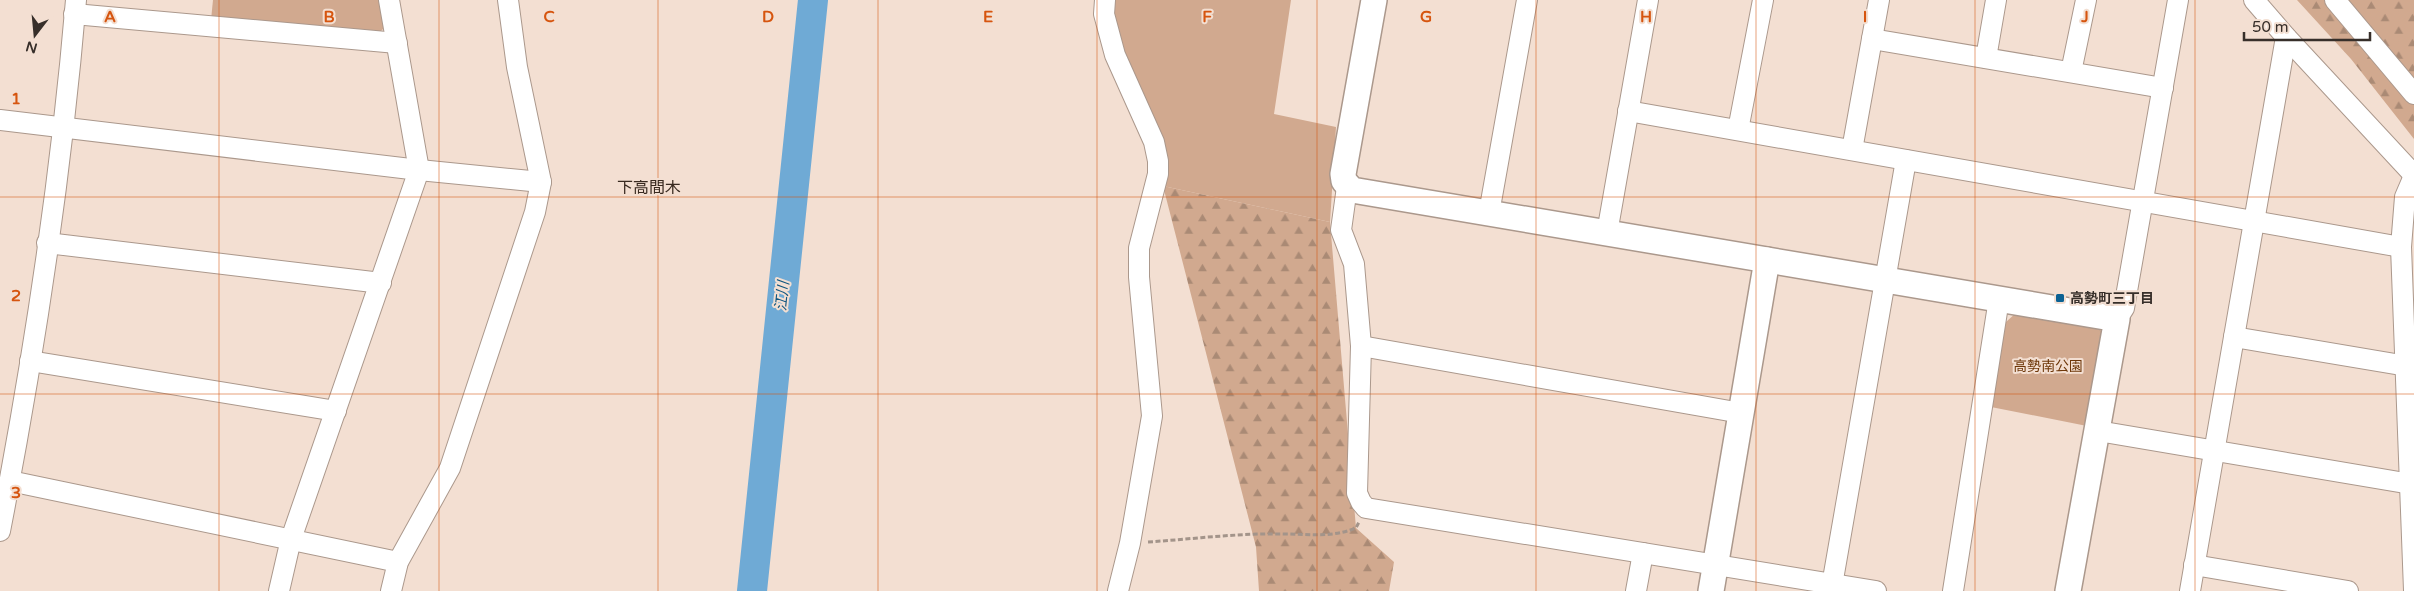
<svg xmlns="http://www.w3.org/2000/svg" width="2414" height="591" viewBox="0 0 2414 591" font-family="'Varela Round','Noto Sans JP',sans-serif">
  <style>
    .green { fill: #d1a98f }
    .forest { fill: url(#forest-firs) }
    .lines { fill: none; stroke-linecap: round; stroke-linejoin: round }
    .river { stroke: #6faad5; stroke-width: 30 }
    .minor-casing { stroke: #ab988c; stroke-width: 22 }
    .tertiary-casing { stroke: #ab988c; stroke-width: 28 }
    .path { stroke: #a3948a; stroke-width: 3; stroke-dasharray: 5 2.5; stroke-linecap: butt }
    .minor { stroke: #fff; stroke-width: 20 }
    .tertiary { stroke: #fff; stroke-width: 25 }
    .grid { fill: none; stroke: #d6550f; stroke-width: 1; stroke-opacity: 0.55 }
    .poi-dot { fill: #0b6193; stroke: #f3dfd2; stroke-width: 2 }
    .labels { text-anchor: middle; dominant-baseline: central; stroke-width: 4; stroke-linejoin: round; paint-order: stroke }
    .poi-label { font-size: 14px; font-weight: bold; fill: #372f2a; stroke: #f3dfd2; text-anchor: start }
    .park-label { font-size: 14px; fill: #6e3709; stroke: #f3dfd2 }
    .water-label { font-size: 15px; font-style: italic; fill: #0f557f; stroke: #f3dfd2 }
    .quarter-label { font-size: 16px; fill: #392a20; stroke: #f3dfd2 }
    .grid-label { font-size: 16px; text-anchor: middle; font-weight: bold; fill: #d6550f; stroke: #f3dfd2; stroke-width: 4; stroke-linejoin: round; paint-order: stroke }
  </style>
  <defs>
    <pattern id="forest-firs" width="22" height="20" patternUnits="userSpaceOnUse" patternTransform="scale(1.25)"><rect width="22" height="20" fill="#d1a98f"/><path d="M5 1l3.5 6h-7zM16 11l3.5 6h-7z" fill="#aa8a75"/></pattern>
  </defs>
  <rect width="100%" height="100%" fill="#f3dfd2"/>
  <g class="green">
    <polygon points="213,0 383,0 388,24 378,34 211,20"/>
    <polygon points="1109,0 1291,0 1274,114 1336,127 1330,222 1163,186"/>
    <polygon points="2017,312 2097,324 2104,336 2087,426 1991,407 2006,322"/>
  </g>
  <g class="forest">
    <polygon points="2297,0 2414,0 2414,139 2351,59"/>
    <polygon points="1163,186 1330,222 1356,528 1394,562 1389,591 1259,591 1256,547"/>
  </g>
  <g class="lines">
    <polyline class="river" points="752,591 813,0"/>
    <defs>
      <g id="minor">
        <polyline points="1105,0 1104,14 1115,55 1154,142 1158,161 1158,174 1139,248 1139,277 1152,416 1130,543 1118,591"/>
        <polyline points="2254,0 2286,37 2414,175"/>
        <polyline points="2335,0 2414,94"/>
        <polyline points="74,14 397,43"/>
        <polyline points="1872,39 2163,88"/>
        <polyline points="1986,58 1996,0"/>
        <polyline points="2071,72 2086,0"/>
        <polyline points="1628,111 2401,247"/>
        <polyline points="0,120 419,170 541,182"/>
        <polyline points="1738,130 1763,0"/>
        <polyline points="1852,150 1879,0"/>
        <polyline points="2414,176 2405,197 2401,247 2414,590"/>
        <polyline points="1347,187 1341,230 1354,264 1361,346 1357,493 1361,502 1366,508 1876,591"/>
        <polyline points="1489,213 1527,0"/>
        <polyline points="1607,233 1648,0"/>
        <polyline points="47,243 381,283"/>
        <polyline points="2117,319 2124,308 2178,0"/>
        <polyline points="2234,337 2407,366"/>
        <polyline points="1361,346 1741,413"/>
        <polyline points="30,361 336,411"/>
        <polyline points="2098,431 2411,484"/>
        <polyline points="10,481 398,562"/>
        <path d="M0,531c34,-175 61,-353 76,-531"/>
        <polyline points="2194,565 2348,591"/>
        <polyline points="279,591 291,539 419,170 389,0"/>
        <polyline points="391,591 398,562 450,468 535,212 541,182 517,67 508,0"/>
        <polyline points="1636,591 1643,553"/>
        <polyline points="1831,591 1906,160"/>
        <polyline points="1953,591 1999,299"/>
        <polyline points="2190,591 2286,37"/>
      </g>
      <g id="tertiary">
        <polyline points="1374,0 1343,174 1344,181 1352,190 2117,319 2068,591"/>
        <polyline points="1711,591 1767,260"/>
      </g>
    </defs>
    <use href="#minor" class="minor-casing"/>
    <use href="#tertiary" class="tertiary-casing"/>
    <path class="path" d="M1148,542c45,-3 90,-9 135,-8 26,0 48,4 73,-6l3,-6"/>
    <use href="#minor" class="minor"/>
    <use href="#tertiary" class="tertiary"/>
  </g>
  <path class="grid" d="M219,0v591M439,0v591M658,0v591M878,0v591M1097,0v591M1317,0v591M1536,0v591M1756,0v591M1975,0v591M2195,0v591M0,197h2414M0,394h2414"/>
  <rect class="poi-dot" x="2055" y="293" width="10" height="10" rx="2.5"/>
  <g class="labels">
    <g class="poi-label">
      <text x="2070" y="298">高勢町三丁目</text>
    </g>
    <g class="park-label">
      <text x="2048" y="366">高勢南公園</text>
    </g>
    <g class="water-label">
      <text transform="translate(782 296) rotate(-84)">江川</text>
    </g>
    <g class="quarter-label">
      <text x="649" y="188">下高間木</text>
    </g>
  </g>
  <g class="grid-label">
    <text x="110" y="22">A</text>
    <text x="329" y="22">B</text>
    <text x="549" y="22">C</text>
    <text x="768" y="22">D</text>
    <text x="988" y="22">E</text>
    <text x="1207" y="22">F</text>
    <text x="1426" y="22">G</text>
    <text x="1646" y="22">H</text>
    <text x="1865" y="22">I</text>
    <text x="2085" y="22">J</text>
    <text x="16" y="104">1</text>
    <text x="16" y="301">2</text>
    <text x="16" y="498">3</text>
  </g>
  <g transform="translate(35 35) rotate(196)" stroke="#f3dfd2" stroke-width="4" paint-order="stroke">
  <path d="M0-4L9 19L0 12L-9 19Z" fill="#372f2a"/>
  <text y="-8" font-size="14" font-weight="bold" text-anchor="middle" fill="#372f2a">N</text>
  </g>
  <path d="M2244 32v8h126v-8" fill="none" stroke="#372f2a" stroke-width="2.5"/>
  <text x="2252" y="32" font-size="15" fill="#372f2a" stroke="#f3dfd2" stroke-width="4" paint-order="stroke">50 m</text>
</svg>
